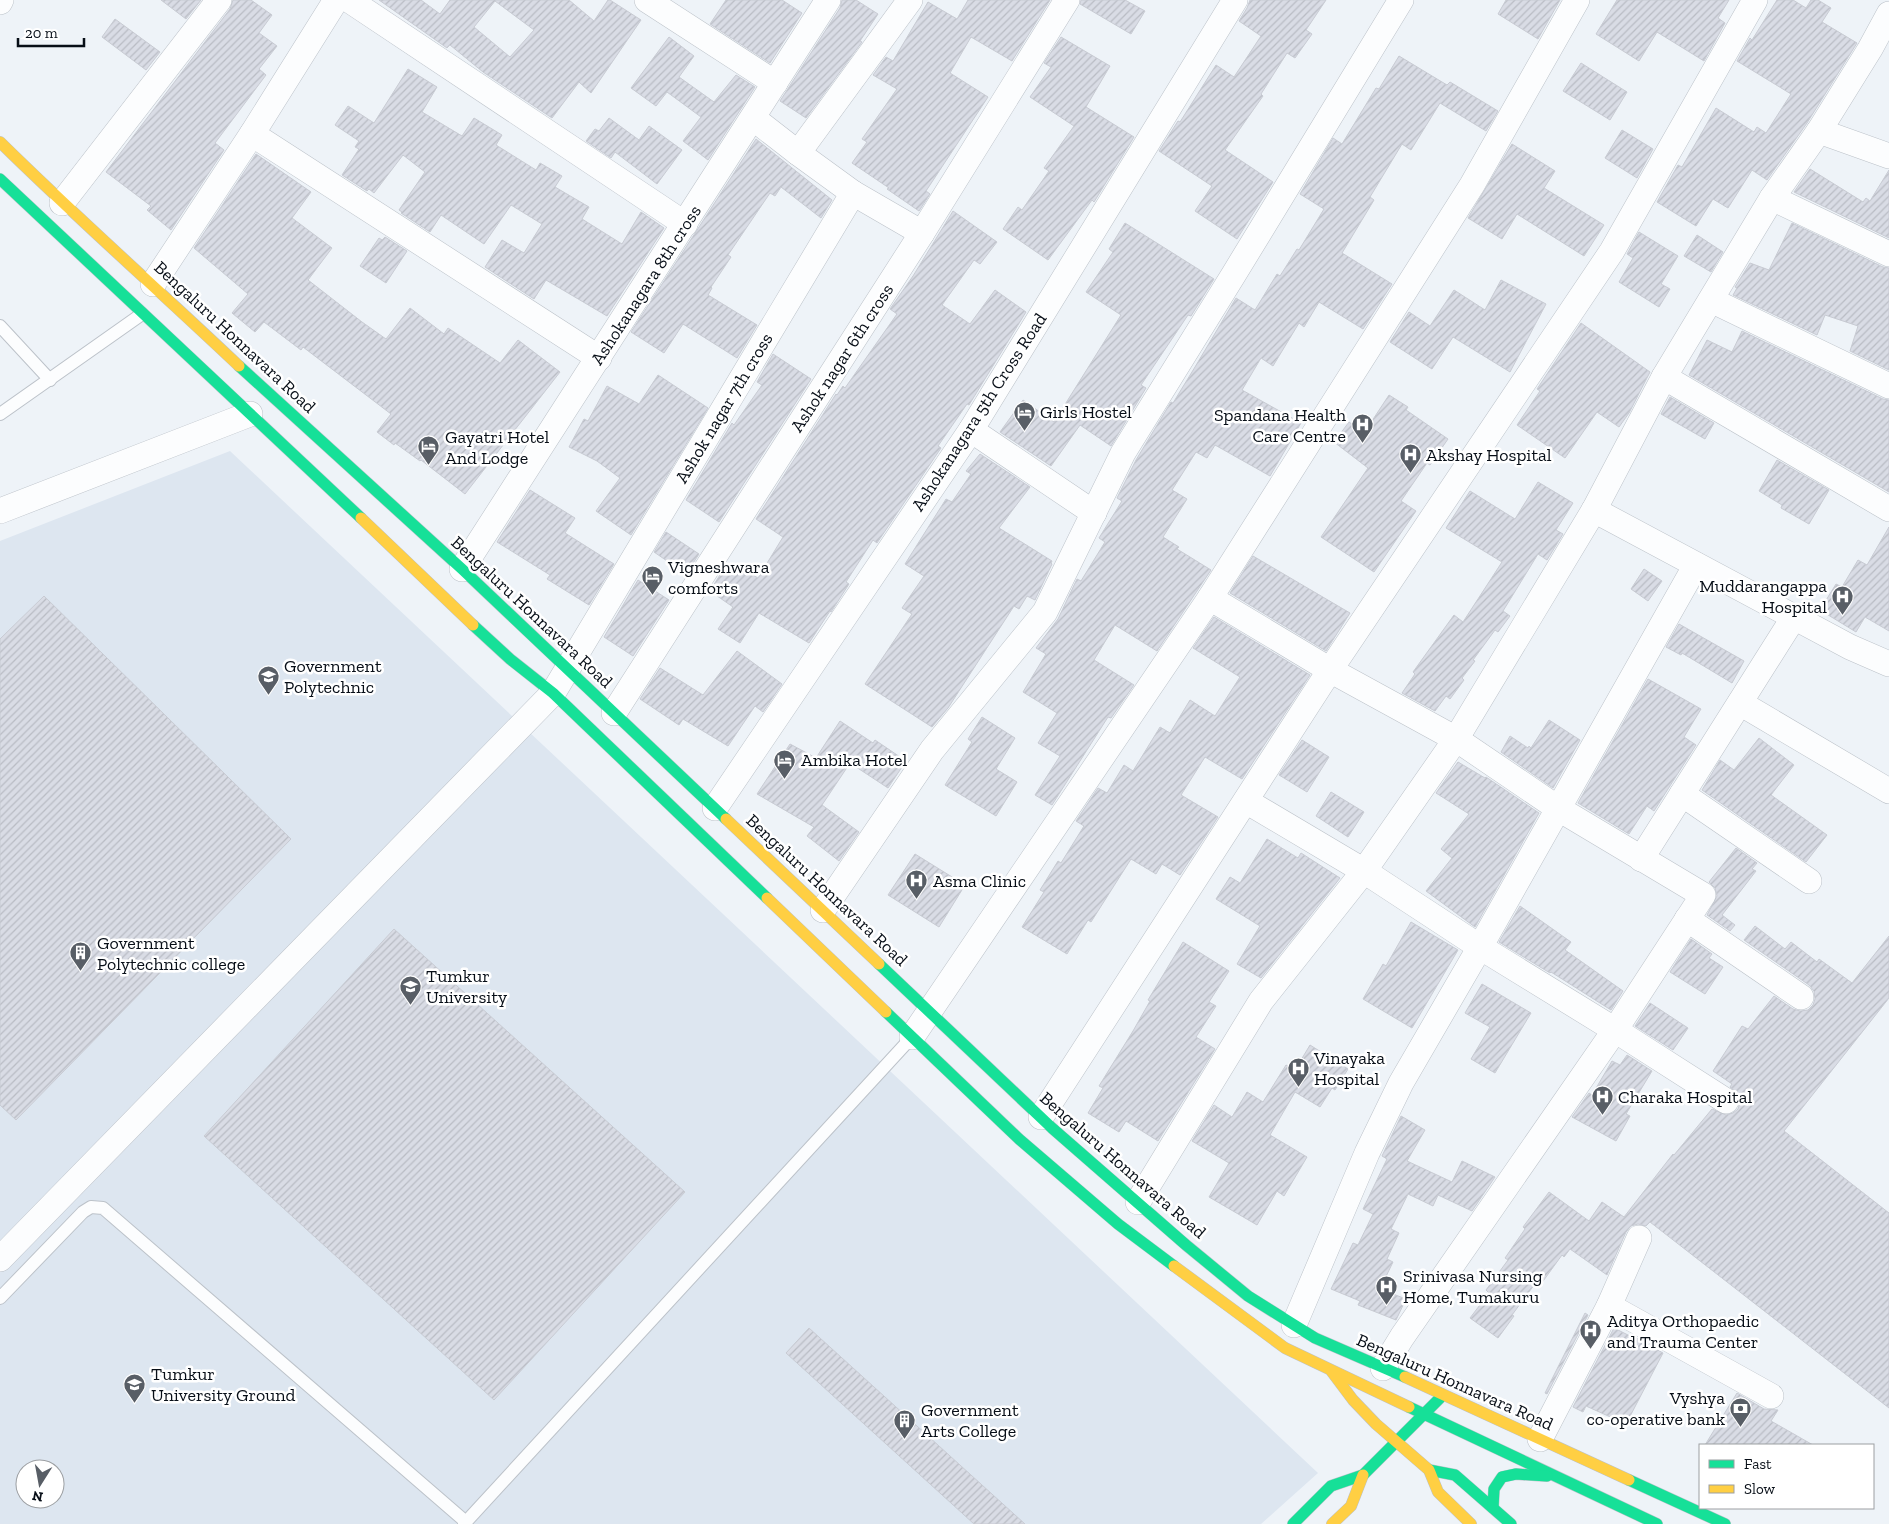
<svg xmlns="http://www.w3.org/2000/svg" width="1889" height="1524" viewBox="0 0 1889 1524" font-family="'Zilla Slab',serif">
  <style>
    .built { fill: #dde6f0; fill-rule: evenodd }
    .building { fill: url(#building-hatch); stroke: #c8cbd3; fill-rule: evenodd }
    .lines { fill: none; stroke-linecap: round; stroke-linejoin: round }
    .lane-casing { stroke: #bcc2c9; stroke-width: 14 }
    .street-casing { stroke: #bcc2c9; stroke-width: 26 }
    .fast-casing { stroke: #bcc2c9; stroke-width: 12 }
    .slow-casing { stroke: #bcc2c9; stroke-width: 12 }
    .lane { stroke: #fcfdfe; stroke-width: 12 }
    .street { stroke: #fcfdfe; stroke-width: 25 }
    .fast { stroke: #16e098; stroke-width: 11 }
    .slow { stroke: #ffcf43; stroke-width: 11 }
    .labels { text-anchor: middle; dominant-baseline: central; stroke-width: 5; stroke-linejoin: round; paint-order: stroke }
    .street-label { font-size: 18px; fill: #070e17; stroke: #fff }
    .poi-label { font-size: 18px; fill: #070e17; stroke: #fff; text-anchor: start }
  </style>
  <defs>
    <pattern id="building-hatch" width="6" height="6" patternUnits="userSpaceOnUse" patternTransform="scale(1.25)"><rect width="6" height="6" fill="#d9dce5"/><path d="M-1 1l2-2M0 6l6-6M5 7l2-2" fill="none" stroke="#b9bcc4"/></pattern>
  </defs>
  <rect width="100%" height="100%" fill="#eef3f8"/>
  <path class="built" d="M230,451l1088,1022 -57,51h-1261v-983zM25,1469h30v30h-30z"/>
  <g class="building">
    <polygon points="161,0 201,0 186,19"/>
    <polygon points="233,0 251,0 272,15 259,33 277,46 259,69 266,75 215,143 224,150 171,230 147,210 151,206 106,172 230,9"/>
    <path d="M379,0h42l19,14 10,-14h119l25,21 14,-21h2l31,20 -50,73 -12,-11 -27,36 -69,-46 -33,-27 -3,3zM495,1l39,29 -24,27 -36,-30z"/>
    <polygon points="726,0 782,0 802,13 770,63 710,24"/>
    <polygon points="842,0 856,0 878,14 860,41 862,42 806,118 780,101 840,8"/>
    <polygon points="968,0 1050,0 1012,61 971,37 950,73 988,97 926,191 930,194 919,211 887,189 889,188 852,163 867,142 862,139 897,89 873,75 886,57 893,61 928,2 957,19"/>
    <polygon points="1081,0 1125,0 1145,11 1131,34 1080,4"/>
    <polygon points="1250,0 1326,0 1306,30 1312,34 1295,58 1287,53 1261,94 1263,96 1225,150 1273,182 1237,239 1195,211 1212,186 1159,151 1178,121 1180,122 1216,65 1234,77 1261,36 1239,21 1247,8"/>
    <polygon points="1506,0 1560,0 1538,39 1498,14"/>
    <polygon points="1617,0 1729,0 1718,18 1725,23 1704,61 1657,32 1639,61 1596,34"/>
    <polygon points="1777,0 1793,0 1806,8 1811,0 1818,0 1831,8 1822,22 1857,43 1807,123 1767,180 1752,170 1728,208 1713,199 1696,226 1657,202 1678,165 1682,167 1716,108 1754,132 1757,127 1766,133 1791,94 1737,61 1750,38 1752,40"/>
    <polygon points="115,19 160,52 146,70 102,37"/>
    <polygon points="669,37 694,56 679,77 714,102 736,75 755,87 708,160 683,141 701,117 667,92 656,106 631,88"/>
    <polygon points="1061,37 1110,66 1086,107 1134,137 1094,202 1092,200 1048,260 1003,229 1018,207 1022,210 1049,171 1044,168 1074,126 1030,97 1051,67 1044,63"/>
    <polygon points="1399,56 1447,85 1450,82 1498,111 1486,131 1440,103 1411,150 1402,144 1370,197 1374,200 1342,253 1392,284 1363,329 1319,302 1304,327 1299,323 1273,366 1261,358 1242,390 1301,423 1270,476 1215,445 1207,458 1196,452 1172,490 1187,499 1163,537 1179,547 1177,549 1211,570 1157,651 1115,625 1094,660 1134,685 1111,718 1108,717 1052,805 1035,795 1060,756 1038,743 1057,713 1023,692 1046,654 1036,648 1058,619 1077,579 1081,581 1105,542 1099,538 1122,501 1117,498 1136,460 1171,402 1173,403 1195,367 1236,298 1255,310 1277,274 1280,276 1297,249 1299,250 1324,209 1300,194 1333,138 1342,144 1376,88 1379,89"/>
    <polygon points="1581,63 1627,92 1610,120 1563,91"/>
    <polygon points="408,69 437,87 422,112 462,136 474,118 502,135 496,145 536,170 540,163 562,176 555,187 589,207 582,219 622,244 641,212 664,228 607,316 546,280 534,299 485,267 502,240 524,253 542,224 511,205 484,244 441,215 430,232 401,213 402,212 399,210 425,172 403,155 374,193 369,189 367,191 342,175 359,149 355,147 359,141 335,125 348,106 374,123"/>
    <polygon points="609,118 639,140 649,126 682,150 657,184 615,152 611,158 586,141 595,129 599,131"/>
    <polygon points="1622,130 1653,149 1637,178 1605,158"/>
    <polygon points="756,139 832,200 821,218 781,187 775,196 770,193 728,255 731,257 711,287 712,288 708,295 757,325 737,358 683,324 664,353 631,332"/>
    <polygon points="1512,144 1555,171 1544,188 1604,225 1584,256 1517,214 1502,239 1468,218"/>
    <polygon points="256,154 311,192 292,218 332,248 308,280 362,322 386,339 410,308 444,334 448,328 500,363 518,340 560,372 465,494 421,460 420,461 395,443 394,445 377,432 391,414 303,347 301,350 264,322 255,332 232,313 248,294 194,248"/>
    <polygon points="1810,169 1863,202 1866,198 1870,201 1889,170 1889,238 1794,192"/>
    <polygon points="953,211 997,242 980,264 974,260 942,305 970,324 995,290 1026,312 969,405 967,404 938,446 941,448 877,543 873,540 846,582 849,584 831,612 830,611 809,643 759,613 740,643 718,629 733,607 710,591 723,570 731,576 737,566 758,578 783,537 756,519 836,394 837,395 843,386 845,388 897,314 890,309 913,276"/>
    <polygon points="1125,223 1214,279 1191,316 1188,315 1141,385 1146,388 1111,446 1080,425 1051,466 1000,432 1023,400 1054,422 1121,315 1086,292 1113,252 1109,249"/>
    <polygon points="1792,223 1883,267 1889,268 1889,370 1850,351 1858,326 1825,315 1817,335 1733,295 1737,288 1735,287 1750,263 1769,270"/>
    <polygon points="1639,232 1678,256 1661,284 1670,289 1659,307 1619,282 1633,258 1627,254"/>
    <polygon points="1697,235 1723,252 1711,272 1684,256"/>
    <polygon points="385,237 407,251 386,283 360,266 379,238 382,240"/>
    <polygon points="1501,280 1546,304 1510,372 1453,337 1432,369 1390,342 1409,312 1430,326 1454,290 1485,310"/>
    <polygon points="1581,323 1650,372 1629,413 1619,427 1597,412 1565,458 1517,425 1540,391 1537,389"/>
    <polygon points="1742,331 1883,399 1889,400 1889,492 1689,375 1707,340 1732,352"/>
    <polygon points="773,354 811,379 719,522 686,500 732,423 734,425 762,385 757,382"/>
    <polygon points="658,375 708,408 631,535 596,511 620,478 597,461 569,447 584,419 588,421 607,386 639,404"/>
    <polygon points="1389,395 1408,407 1406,410 1448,439 1430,465 1427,463 1401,501 1416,511 1374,572 1321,537 1368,468 1334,442 1349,422 1364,433"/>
    <polygon points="1670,397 1714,423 1705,439 1661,414"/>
    <polygon points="980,454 1030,487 999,528 1052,561 1051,563 1052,564 1035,600 1027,596 1019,609 1014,606 948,708 932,727 865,684 912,614 902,608 924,576 905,564 946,499 952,502 971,474 966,471"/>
    <polygon points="1777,460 1829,490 1809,524 1781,508 1782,505 1759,491"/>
    <polygon points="1538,482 1573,503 1556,530 1563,534 1547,560 1538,554 1503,611 1510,616 1498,632 1495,630 1473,660 1475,661 1462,678 1464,680 1450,699 1446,696 1435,711 1402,693 1415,674 1413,672 1454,615 1463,622 1502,562 1446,528 1470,491 1515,519"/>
    <polygon points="530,490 575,518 565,533 614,564 589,605 547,579 550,575 497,542"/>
    <polygon points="1889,527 1889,631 1865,617 1856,632 1820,610 1836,584 1842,587 1858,560 1867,565"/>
    <polygon points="666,532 699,554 686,574 654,552"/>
    <polygon points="1253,556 1350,613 1326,651 1230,593"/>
    <polygon points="1644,569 1662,581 1648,601 1631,589"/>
    <polygon points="638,580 669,600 633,656 604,637"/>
    <polygon points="44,596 291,839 16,1120 0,1105 0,639"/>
    <polygon points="1214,617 1310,675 1242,779 1205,757 1181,795 1218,817 1180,875 1162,864 1156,874 1131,859 1091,922 1088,920 1067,954 1022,927 1044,892 1040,890 1058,861 1061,863 1084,826 1076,821 1098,788 1107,793 1124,765 1133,771 1160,727 1170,733 1190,700 1215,716 1240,677 1193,648"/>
    <polygon points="1679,624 1744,661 1732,683 1682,653 1681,655 1666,647"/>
    <polygon points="737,651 782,684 763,712 755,706 728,746 683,719 679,725 640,699 660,668 703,695"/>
    <polygon points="1648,679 1701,709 1684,737 1696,745 1654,811 1647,806 1629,834 1578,803"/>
    <polygon points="982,717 1015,738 996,769 1017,782 996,816 945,785 972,742 968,739"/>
    <polygon points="1549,720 1580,740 1553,788 1501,752 1510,736 1528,748 1529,746 1531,748"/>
    <polygon points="840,721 873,743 875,740 906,761 888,788 850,763 822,805 859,832 839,861 807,836 814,827 757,794 790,744 816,758"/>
    <polygon points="1759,738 1794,765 1771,795 1827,835 1806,862 1702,790 1720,760 1734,770"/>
    <polygon points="1302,740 1329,757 1307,792 1279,775"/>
    <polygon points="1458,762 1485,778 1486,777 1539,813 1475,927 1426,891 1452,858 1441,849 1469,814 1436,793"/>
    <polygon points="1331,792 1364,812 1348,837 1316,816"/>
    <polygon points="1267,839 1298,858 1301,853 1340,878 1261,978 1237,964 1260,926 1216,899 1230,877 1240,883"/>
    <polygon points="1736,848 1757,863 1752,869 1756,871 1722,915 1735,925 1730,931 1707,915 1717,896 1715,888 1709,882"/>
    <polygon points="915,854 965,885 939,927 888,895"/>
    <polygon points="1520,906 1571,942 1565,950 1623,991 1611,1010 1551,972 1550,973 1499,942"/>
    <polygon points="1411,922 1458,950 1412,1028 1363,999 1383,964 1386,966"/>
    <polygon points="1755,926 1785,949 1791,942 1817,962 1819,959 1852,983 1889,936 1889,998 1784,1131 1889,1213 1889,1408 1650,1222 1646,1226 1638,1224 1631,1226 1626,1232 1607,1275 1570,1249 1564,1257 1562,1255 1541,1284 1537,1281 1512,1315 1514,1316 1498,1338 1470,1318 1489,1293 1486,1290 1508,1260 1505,1258 1525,1229 1523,1227 1549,1192 1589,1221 1602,1202 1624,1217 1673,1154 1674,1155 1712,1109 1726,1115 1733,1113 1738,1109 1740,1102 1739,1095 1730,1087 1732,1084 1713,1071 1742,1026 1748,1029 1774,996 1793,1009 1800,1011 1808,1010 1813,1005 1815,999 1814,991 1809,985 1744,940"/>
    <polygon points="394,929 685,1192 494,1400 204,1136"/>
    <polygon points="1691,939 1712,954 1709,958 1723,967 1705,994 1670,972"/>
    <polygon points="1183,942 1229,971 1209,1002 1216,1006 1196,1037 1215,1049 1158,1141 1126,1121 1119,1132 1088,1113 1103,1088 1099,1086 1133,1031 1150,1001 1148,1000"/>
    <polygon points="1482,984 1531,1013 1495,1073 1471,1059 1490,1027 1465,1013"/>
    <polygon points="1650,1003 1688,1028 1673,1050 1635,1026"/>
    <polygon points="1310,1045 1348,1069 1335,1090 1332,1088 1320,1107 1295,1092 1270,1135 1307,1157 1284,1196 1277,1191 1257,1225 1209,1197 1229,1163 1192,1141 1214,1105 1232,1117 1247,1092 1263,1102 1286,1065 1295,1070"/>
    <polygon points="1627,1055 1652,1071 1626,1114 1630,1116 1616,1141 1572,1117 1589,1093 1592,1095 1612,1061 1620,1065"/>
    <polygon points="1401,1116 1425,1130 1407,1161 1452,1182 1462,1161 1495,1177 1472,1211 1438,1195 1433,1206 1408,1194 1391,1229 1399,1233 1387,1259 1393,1262 1380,1289 1406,1299 1396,1320 1358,1305 1360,1301 1331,1289 1353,1243 1358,1245 1373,1214 1363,1209 1387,1159 1382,1156"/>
    <polygon points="1585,1313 1588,1315 1547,1394 1545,1393"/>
    <polygon points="809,1328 1025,1524 974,1524 786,1353"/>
    <polygon points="1614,1328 1630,1336 1631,1335 1663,1353 1626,1424 1586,1406 1583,1412 1573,1407"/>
    <polygon points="1737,1393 1764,1409 1778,1410 1771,1421 1813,1445 1705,1445"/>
  </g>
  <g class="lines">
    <defs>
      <g id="lane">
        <polyline points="0,326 50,380"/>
        <polyline points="0,414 142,314"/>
        <polyline points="0,1298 83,1212 91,1207 103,1208 466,1522"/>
        <polyline points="464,1524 912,1037"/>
      </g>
      <g id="street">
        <polyline points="349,0 685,224"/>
        <polyline points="647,0 775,83"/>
        <polyline points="0,2 1,0"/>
        <polyline points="753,118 798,153"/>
        <polyline points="1819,131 1889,156"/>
        <polyline points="252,134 599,358"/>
        <polyline points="853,193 798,153 910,0"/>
        <polyline points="1772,198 1889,254"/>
        <polyline points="62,203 219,0"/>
        <polyline points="153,284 252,134 336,0"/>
        <polyline points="1711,300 1889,386"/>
        <polyline points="1664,377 1889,509"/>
        <polyline points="971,430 1094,513"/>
        <polyline points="1594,510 1850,647 1889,664"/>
        <polyline points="0,511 250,414"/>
        <polyline points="462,569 828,0"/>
        <polyline points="1210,598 1330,670 1456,739 1559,809 1703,895 1615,1030 1402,1337 1383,1368"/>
        <polyline points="1740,703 1889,791"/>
        <polyline points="614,713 922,233 1067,0"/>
        <polyline points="1682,794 1809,881"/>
        <polyline points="1246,801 1364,871 1480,947 1615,1030 1726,1101"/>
        <polyline points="715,808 971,430 1235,0"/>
        <polyline points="1641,859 1794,617"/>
        <polyline points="823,910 932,750 1045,612 1123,453 1234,274 1401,0"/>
        <polyline points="1687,919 1801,997"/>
        <polyline points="912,1037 1210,598 1472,185 1577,0"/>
        <polyline points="1041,1117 1330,670 1612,251 1755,0"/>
        <polyline points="1138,1202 1261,1001 1364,871 1456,739 1594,510 1664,377 1772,198 1819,131 1870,49 1889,14"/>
        <polyline points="0,1259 553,693 853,193 922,233"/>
        <polyline points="1609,1306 1771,1396"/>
        <polyline points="1294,1325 1367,1153 1401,1083 1480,947 1696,565"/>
        <polyline points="1540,1439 1609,1306 1639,1238"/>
      </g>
      <g id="fast">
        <polyline points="0,179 361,518"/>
        <polyline points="239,366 462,569 726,819"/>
        <polyline points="473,625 510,659 553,693 767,898"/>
        <polyline points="879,964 1052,1128 1186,1245 1248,1296 1315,1338 1405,1377"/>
        <polyline points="886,1012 1019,1139 1118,1224 1174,1266"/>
        <polyline points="1409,1407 1657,1524"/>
        <polyline points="1429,1470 1455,1475 1511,1524"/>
        <polyline points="1629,1480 1725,1524"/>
        <polyline points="1493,1508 1494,1489 1502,1477 1516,1474 1547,1476"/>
        <polyline points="1293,1524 1331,1486 1363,1475 1440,1398"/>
      </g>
      <g id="slow">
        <path d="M0,142c78,77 160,149 239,224"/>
        <polyline points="361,518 473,625"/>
        <polyline points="726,819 879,964"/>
        <polyline points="767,898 886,1012"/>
        <polyline points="1174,1266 1285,1348 1409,1407"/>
        <polyline points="1332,1372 1353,1400 1376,1424 1429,1470 1438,1492 1471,1524"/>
        <polyline points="1405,1377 1629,1480"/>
        <polyline points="1332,1524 1351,1506 1363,1475"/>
      </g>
    </defs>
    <use href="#lane" class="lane-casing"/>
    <use href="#street" class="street-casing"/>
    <use href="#fast" class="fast-casing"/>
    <use href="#slow" class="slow-casing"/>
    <use href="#lane" class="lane"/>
    <use href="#street" class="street"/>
    <use href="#fast" class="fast"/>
    <use href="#slow" class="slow"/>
  </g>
  <defs>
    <symbol id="hotel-pin" viewBox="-11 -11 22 30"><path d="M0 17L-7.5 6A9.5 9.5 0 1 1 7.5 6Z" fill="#585e66" stroke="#fff"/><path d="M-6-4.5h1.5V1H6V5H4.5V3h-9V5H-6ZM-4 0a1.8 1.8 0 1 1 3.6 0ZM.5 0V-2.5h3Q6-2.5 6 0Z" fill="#fff"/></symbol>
    <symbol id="hospital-pin" viewBox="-11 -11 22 30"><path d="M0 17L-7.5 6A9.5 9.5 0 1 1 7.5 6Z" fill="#585e66" stroke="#fff"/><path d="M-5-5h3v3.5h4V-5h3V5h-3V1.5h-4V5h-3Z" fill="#fff"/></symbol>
    <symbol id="university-pin" viewBox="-11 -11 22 30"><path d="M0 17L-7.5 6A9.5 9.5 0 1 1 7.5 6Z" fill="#585e66" stroke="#fff"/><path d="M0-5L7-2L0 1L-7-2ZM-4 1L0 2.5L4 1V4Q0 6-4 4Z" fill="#fff"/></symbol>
    <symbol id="building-pin" viewBox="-11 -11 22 30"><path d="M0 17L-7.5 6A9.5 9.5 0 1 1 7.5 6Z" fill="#585e66" stroke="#fff"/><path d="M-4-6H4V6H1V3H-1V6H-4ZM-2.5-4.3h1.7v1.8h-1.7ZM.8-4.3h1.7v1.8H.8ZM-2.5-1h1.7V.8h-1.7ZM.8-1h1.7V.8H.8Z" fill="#fff"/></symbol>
    <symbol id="bank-pin" viewBox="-11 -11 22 30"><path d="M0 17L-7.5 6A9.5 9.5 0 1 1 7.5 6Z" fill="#585e66" stroke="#fff"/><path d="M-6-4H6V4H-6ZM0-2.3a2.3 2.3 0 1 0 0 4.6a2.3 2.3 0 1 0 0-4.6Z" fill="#fff"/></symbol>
  </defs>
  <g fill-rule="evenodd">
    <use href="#hotel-pin" x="1012" y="400" width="25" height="34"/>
    <use href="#hospital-pin" x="1350" y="412" width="25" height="34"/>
    <use href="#hotel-pin" x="416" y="434" width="25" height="34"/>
    <use href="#hospital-pin" x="1398" y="442" width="25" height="34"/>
    <use href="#hotel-pin" x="640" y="564" width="25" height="34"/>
    <use href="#hospital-pin" x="1830" y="584" width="25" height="34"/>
    <use href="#university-pin" x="256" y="664" width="25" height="34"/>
    <use href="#hotel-pin" x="772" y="748" width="25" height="34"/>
    <use href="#hospital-pin" x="904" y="868" width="25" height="34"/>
    <use href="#building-pin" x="68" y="940" width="25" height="34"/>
    <use href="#university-pin" x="398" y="974" width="25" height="34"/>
    <use href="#hospital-pin" x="1286" y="1056" width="25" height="34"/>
    <use href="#hospital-pin" x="1590" y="1084" width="25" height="34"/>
    <use href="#hospital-pin" x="1374" y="1274" width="25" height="34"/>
    <use href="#hospital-pin" x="1578" y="1318" width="25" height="34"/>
    <use href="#university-pin" x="122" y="1372" width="25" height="34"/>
    <use href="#bank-pin" x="1728" y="1396" width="25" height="34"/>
    <use href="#building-pin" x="892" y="1408" width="25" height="34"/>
  </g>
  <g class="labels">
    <g class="street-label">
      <text transform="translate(646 285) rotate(-57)">Ashokanagara 8th cross</text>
      <text transform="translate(235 337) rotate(43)">Bengaluru Honnavara Road</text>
      <text transform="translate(842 358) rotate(-57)">Ashok nagar 6th cross</text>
      <text transform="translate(724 408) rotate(-59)">Ashok nagar 7th cross</text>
      <text transform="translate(979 412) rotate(-57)">Ashokanagara 5th Cross Road</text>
      <text transform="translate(532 612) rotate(43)">Bengaluru Honnavara Road</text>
      <text transform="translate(827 890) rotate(43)">Bengaluru Honnavara Road</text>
      <text transform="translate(1123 1165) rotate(41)">Bengaluru Honnavara Road</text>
      <text transform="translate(1455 1382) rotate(24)">Bengaluru Honnavara Road</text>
    </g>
    <g class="poi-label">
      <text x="1040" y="412">Girls Hostel</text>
      <text x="1346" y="415" text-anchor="end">Spandana Health<tspan x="1346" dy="21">Care Centre</tspan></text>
      <text x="445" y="437">Gayatri Hotel<tspan x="445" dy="21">And Lodge</tspan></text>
      <text x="1426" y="455">Akshay Hospital</text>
      <text x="668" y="567">Vigneshwara<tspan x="668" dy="21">comforts</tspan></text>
      <text x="1827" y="586" text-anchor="end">Muddarangappa<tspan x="1827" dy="21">Hospital</tspan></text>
      <text x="284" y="666">Government<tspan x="284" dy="21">Polytechnic</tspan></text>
      <text x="801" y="760">Ambika Hotel</text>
      <text x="933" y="881">Asma Clinic</text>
      <text x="97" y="943">Government<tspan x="97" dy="21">Polytechnic college</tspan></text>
      <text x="426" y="976">Tumkur<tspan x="426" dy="21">University</tspan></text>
      <text x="1314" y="1058">Vinayaka<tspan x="1314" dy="21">Hospital</tspan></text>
      <text x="1618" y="1097">Charaka Hospital</text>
      <text x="1403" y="1276">Srinivasa Nursing<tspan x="1403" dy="21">Home, Tumakuru</tspan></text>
      <text x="1607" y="1321">Aditya Orthopaedic<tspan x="1607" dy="21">and Trauma Center</tspan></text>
      <text x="151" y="1374">Tumkur<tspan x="151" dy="21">University Ground</tspan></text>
      <text x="1725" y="1398" text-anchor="end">Vyshya<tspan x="1725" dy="21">co-operative bank</tspan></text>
      <text x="921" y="1410">Government<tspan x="921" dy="21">Arts College</tspan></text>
    </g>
  </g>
  <rect x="1699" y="1444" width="175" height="65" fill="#ffffff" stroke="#9c9fa2"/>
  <rect x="1709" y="1460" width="25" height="8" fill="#16e098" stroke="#9c9fa2"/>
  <text x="1744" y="1469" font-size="15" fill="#070e17">Fast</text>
  <rect x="1709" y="1485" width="25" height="8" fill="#ffcf43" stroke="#9c9fa2"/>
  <text x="1744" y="1494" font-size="15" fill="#070e17">Slow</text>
  <g transform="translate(40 1484) rotate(191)"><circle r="24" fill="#ffffff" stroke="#9c9fa2"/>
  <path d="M0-4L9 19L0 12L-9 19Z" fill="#585e66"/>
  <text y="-8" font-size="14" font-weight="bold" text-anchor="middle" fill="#070e17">N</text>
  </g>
  <path d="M18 38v8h66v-8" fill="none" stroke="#070e17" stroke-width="2.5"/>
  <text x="25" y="38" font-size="15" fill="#070e17" stroke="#ffffff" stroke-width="4" paint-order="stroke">20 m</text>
</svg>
